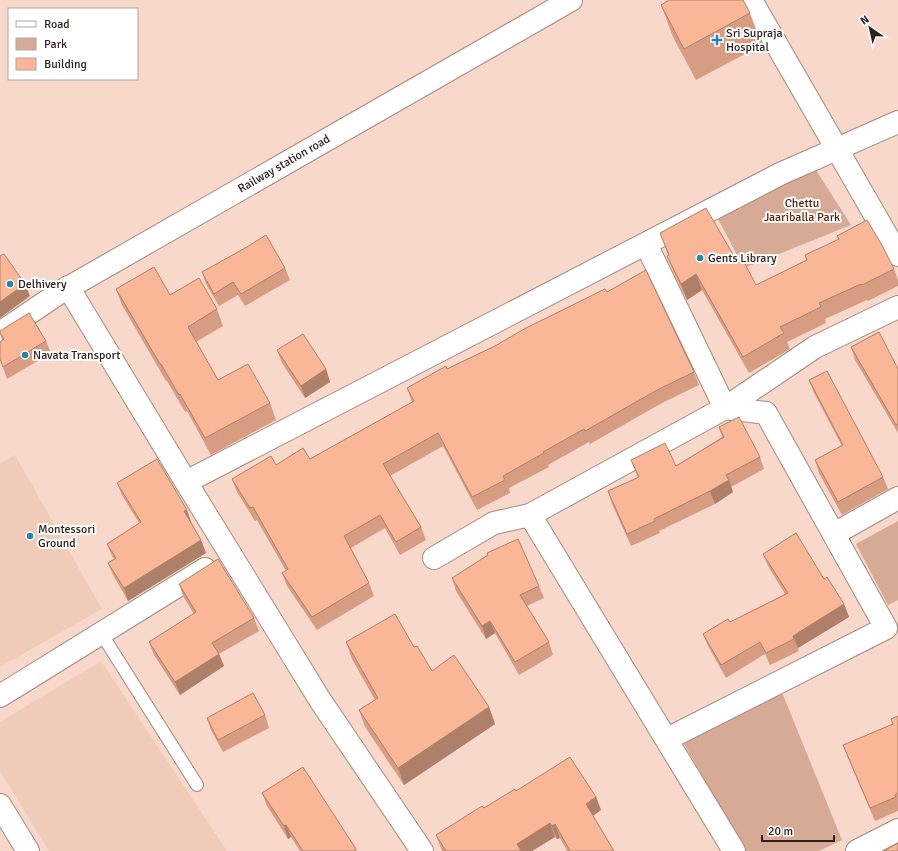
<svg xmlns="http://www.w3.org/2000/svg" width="898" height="851" viewBox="0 0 898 851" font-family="Signika,sans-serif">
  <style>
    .built { fill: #f1cbba }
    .green { fill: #d6aa95 }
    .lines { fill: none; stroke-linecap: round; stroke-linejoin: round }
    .service-casing { stroke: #a5897b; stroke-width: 14 }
    .minor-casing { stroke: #a5897b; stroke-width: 24 }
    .tertiary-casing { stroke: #a5897b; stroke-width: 24 }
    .service { stroke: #fff; stroke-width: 12 }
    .minor { stroke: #fff; stroke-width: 22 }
    .tertiary { stroke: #fff; stroke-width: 22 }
    .wall { fill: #d69d83 }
    .shaded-wall { fill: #ae806a }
    .building { fill: #f9b798; stroke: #ae806a }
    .poi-dot { fill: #2784b1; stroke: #fff; stroke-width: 1.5 }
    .labels { text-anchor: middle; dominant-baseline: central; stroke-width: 4; stroke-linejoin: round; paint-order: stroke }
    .poi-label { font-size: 12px; fill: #2c211c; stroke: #fff; text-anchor: start }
    .street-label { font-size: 12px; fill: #2c211c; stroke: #fff }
    .park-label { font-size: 12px; fill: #5c2300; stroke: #fff }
  </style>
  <rect width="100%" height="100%" fill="#f8d8ca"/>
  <g class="built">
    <polygon points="15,455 102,609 0,667 0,464"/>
    <polygon points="101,661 227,851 49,851 0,771 0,722"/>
  </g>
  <g class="green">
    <polygon points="814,167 851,225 744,268 718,219"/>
    <polygon points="898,521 898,600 888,605 856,544"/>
    <polygon points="781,690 842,840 819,851 745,851 684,744"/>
  </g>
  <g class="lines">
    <defs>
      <polyline id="service" points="101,633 197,785"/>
      <g id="minor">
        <polyline points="751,0 898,255"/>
        <polyline points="646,244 725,408 530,515 734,851"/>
        <polyline points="68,287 186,482 780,174 898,122"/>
        <polyline points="725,408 815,347 898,307"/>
        <polyline points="186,482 320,700 422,851"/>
        <polyline points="834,534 898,498"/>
        <polyline points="434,558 494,523 530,515"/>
        <polyline points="0,696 205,569"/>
        <polyline points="667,739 886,628 766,413 725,408"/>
        <polyline points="0,805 28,851"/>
        <polyline points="857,851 898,830"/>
      </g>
      <polyline id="tertiary" points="0,333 59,293 571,0"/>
    </defs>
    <use href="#service" class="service-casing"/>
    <use href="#minor" class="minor-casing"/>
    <use href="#tertiary" class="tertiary-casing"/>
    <use href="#service" class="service"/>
    <use href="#minor" class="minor"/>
    <use href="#tertiary" class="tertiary"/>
  </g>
  <g class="wall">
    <polygon points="661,5 750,13 762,45 696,80 673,37"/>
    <polygon points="660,233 738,263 756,285 806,260 805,255 839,240 837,236 894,269 898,280 898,286 868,301 867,300 825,319 826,323 787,342 790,349 749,373 702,290 687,300 673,271 667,256 668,255"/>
    <polygon points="247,247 285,268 290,280 245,306 238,295 219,306 206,284 202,272"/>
    <polygon points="116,289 170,295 217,309 223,326 196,342 218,380 270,403 276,420 211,455 187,411 185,412 167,381 166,381 122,305"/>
    <polygon points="607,292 694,372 699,385 662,403 590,444 589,442 548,465 549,467 509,488 510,493 477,510 443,446 390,476 421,527 426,540 400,555 385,528 351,548 369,583 374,596 317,630 287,586 282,573 286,571 257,520 255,521 237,492 232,479 276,465 310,459 412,402 407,388"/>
    <polygon points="0,331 46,341 51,353 7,379 0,359 2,340 0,334"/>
    <polygon points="851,347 898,369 898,433 855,360"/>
    <polygon points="277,350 326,369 330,382 305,398 282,363"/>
    <polygon points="809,380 883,477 888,489 842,515 819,473 815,460 842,446 814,393"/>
    <polygon points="719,427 760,457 764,469 731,487 733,492 715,504 659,531 660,533 631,546 612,504 608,491 638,478 631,460 676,466 722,437"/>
    <polygon points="117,483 187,510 191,522 201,540 206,553 128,601 113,575 108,563 114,559 112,556 107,544 139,523 122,495"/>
    <polygon points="763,554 824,579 844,604 849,617 798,648 799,651 770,665 765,654 726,678 708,646 703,634 730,622 785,594 768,566"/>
    <polygon points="452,578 539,586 544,598 527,606 549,642 553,655 519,675 495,633 486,639 456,591"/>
    <polygon points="179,584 254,618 259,631 219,654 224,666 180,695 154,655 149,642 194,614 183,596"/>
    <polygon points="346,642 414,647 432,671 489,707 495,724 404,785 365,727 359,710 375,700 352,659"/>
    <polygon points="265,715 269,728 223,752 211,730 207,718"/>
    <polygon points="898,716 898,811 875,821 848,758 843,745 893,724 891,719"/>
    <polygon points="516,791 596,797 601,810 593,816 614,851 567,851 560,838 557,839 555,837 532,851 442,851 436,835 484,808"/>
    <polygon points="262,793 356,849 357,851 300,851 291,837 288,839 267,806"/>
  </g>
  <g class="shaded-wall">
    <polygon points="696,274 702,290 687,300 681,284"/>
    <polygon points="25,284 30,296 0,318 0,302"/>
    <polygon points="326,369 330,382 305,398 301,386"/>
    <polygon points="729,480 733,492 715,504 710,491"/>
    <polygon points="187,510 191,522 188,524 184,511"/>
    <polygon points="201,540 206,553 128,601 124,588"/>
    <polygon points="844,604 849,617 798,648 793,636"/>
    <polygon points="490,621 495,633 486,639 482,626"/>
    <polygon points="219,654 224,666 180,695 175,682"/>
    <polygon points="489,707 495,724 404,785 398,768"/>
    <polygon points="596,797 601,810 591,817 586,804"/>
    <polygon points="550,823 555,837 532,851 520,851 517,844"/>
    <polygon points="555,824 560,838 557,839 552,826"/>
    <polygon points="286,825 291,837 288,839 284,826"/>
  </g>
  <g class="building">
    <polygon points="669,0 743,0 750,13 684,49 661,5"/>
    <polygon points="706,208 738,263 743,260 756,285 807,260 805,255 839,239 837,236 867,220 883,247 894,269 862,285 861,284 819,303 821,307 780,327 784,333 743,357 696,274 681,284 667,256 669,255 660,233"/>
    <polygon points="266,235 285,268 241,294 233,282 214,294 202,272 247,247"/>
    <polygon points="4,254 25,284 0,302 0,256"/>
    <polygon points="154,267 170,295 199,278 217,309 188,327 197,343 218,380 248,364 270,403 205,438 180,394 179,395 161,364 160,364 116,289"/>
    <polygon points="646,270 694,372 657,390 585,431 584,429 543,452 544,453 503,476 505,480 472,497 438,433 383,464 421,527 396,542 380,515 344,536 369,583 312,617 282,573 288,569 253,507 250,508 232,479 271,456 276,465 303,448 310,459 414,401 407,388 446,366 447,369 495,346 524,329 605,289 607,292"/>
    <polygon points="29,313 46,341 3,367 0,359 0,342 4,339 0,333 0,331"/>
    <polygon points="879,332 898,369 898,424 896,425 851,347"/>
    <polygon points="303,334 326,369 301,386 277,350"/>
    <polygon points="827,371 883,477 838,502 815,460 843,445 809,380"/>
    <polygon points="739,417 760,457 726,475 729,480 710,491 654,519 655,521 627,534 608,491 639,477 631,460 665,443 676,466 724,437 719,427"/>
    <polygon points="157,459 187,510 184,511 201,540 124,588 108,563 116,558 107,544 141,522 117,483"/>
    <polygon points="796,533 824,579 827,577 844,604 793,636 794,639 766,653 760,642 721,665 703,634 728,619 730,622 788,593 763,554"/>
    <polygon points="518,539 539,586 520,595 549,642 515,662 490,621 482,626 452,578 488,555 487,553"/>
    <polygon points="218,559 254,618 212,643 219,654 175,682 149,642 196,612 179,584"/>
    <polygon points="395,614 414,647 417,646 432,671 454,655 489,707 398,768 359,710 378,698 346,642"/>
    <polygon points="253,693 265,715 218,740 207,718"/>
    <polygon points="898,716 898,793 895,795 896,797 870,808 843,745 893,724 891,719"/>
    <polygon points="570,757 596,797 586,804 614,851 570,851 555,824 552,826 550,823 517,844 521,851 446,851 436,835 482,806 484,808 515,789 516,791"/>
    <polygon points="303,767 356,849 354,851 303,851 286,825 284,826 262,793"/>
    <polygon points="898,843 898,851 884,851"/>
  </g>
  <g class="poi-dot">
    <path d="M715 34h4v4h4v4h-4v4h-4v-4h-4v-4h4z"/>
    <circle cx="700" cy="258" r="4"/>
    <circle cx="10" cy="284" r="4"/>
    <circle cx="25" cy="355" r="4"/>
    <circle cx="30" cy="536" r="4"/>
  </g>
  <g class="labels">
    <g class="poi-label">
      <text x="726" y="33">Sri Supraja<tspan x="726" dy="14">Hospital</tspan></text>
      <text x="708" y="258">Gents Library</text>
      <text x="18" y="284">Delhivery</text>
      <text x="33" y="355">Navata Transport</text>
      <text x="38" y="529">Montessori<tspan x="38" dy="14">Ground</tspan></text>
    </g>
    <g class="street-label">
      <text transform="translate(284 164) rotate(-30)">Railway station road</text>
    </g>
    <g class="park-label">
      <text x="802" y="203">Chettu<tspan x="802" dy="14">Jaariballa Park</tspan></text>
    </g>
  </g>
  <rect x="8" y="8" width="130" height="72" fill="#ffffff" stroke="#aba6a4"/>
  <rect x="16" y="21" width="20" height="6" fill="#ffffff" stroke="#aba6a4"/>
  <text x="44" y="28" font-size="12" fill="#2c211c">Road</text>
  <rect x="16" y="38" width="20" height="12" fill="#d6aa95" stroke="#aba6a4"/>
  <text x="44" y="48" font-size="12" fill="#2c211c">Park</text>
  <rect x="16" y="58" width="20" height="12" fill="#f9b798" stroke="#aba6a4"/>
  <text x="44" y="68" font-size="12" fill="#2c211c">Building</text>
  <g transform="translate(870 28) rotate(326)" stroke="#ffffff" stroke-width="3" paint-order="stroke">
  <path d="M0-3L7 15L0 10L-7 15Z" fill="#2c211c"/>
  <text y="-6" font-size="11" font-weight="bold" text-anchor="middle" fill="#2c211c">N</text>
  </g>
  <path d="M762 835v6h72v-6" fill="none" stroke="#2c211c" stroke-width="2"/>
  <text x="768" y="835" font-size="12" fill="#2c211c" stroke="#ffffff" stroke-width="3" paint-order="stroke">20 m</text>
</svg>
